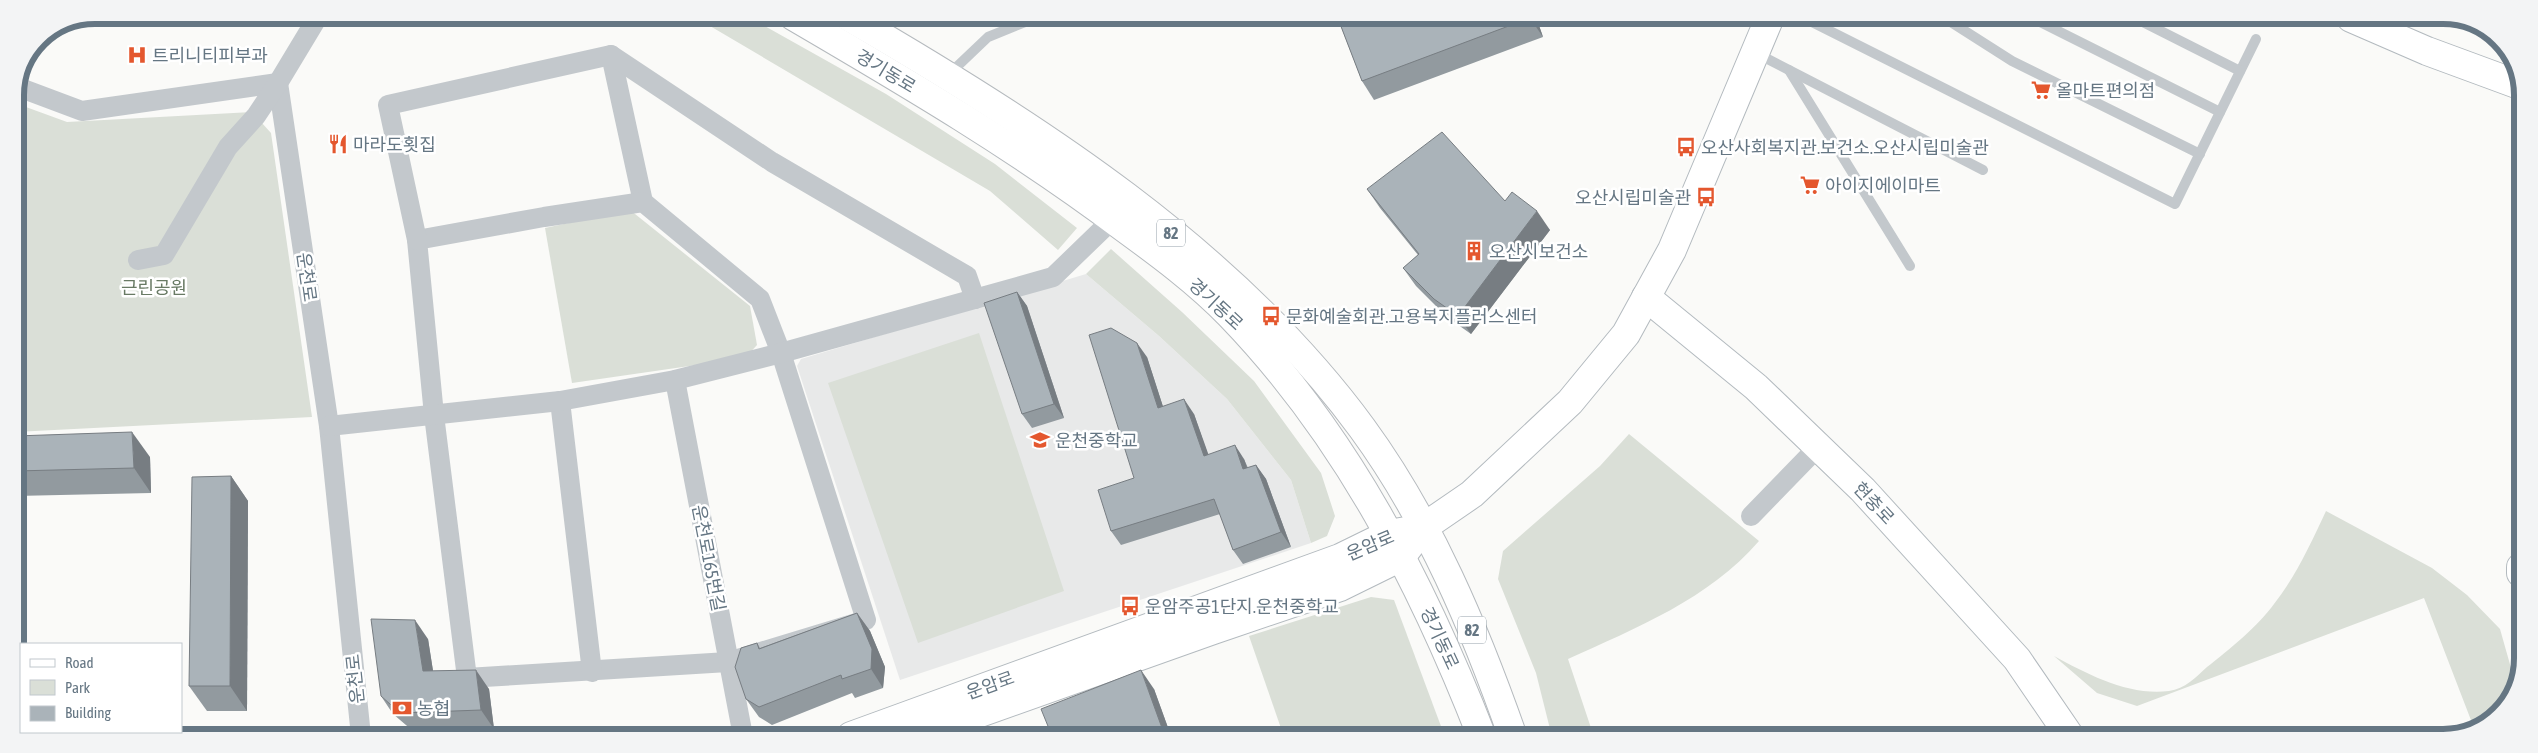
<svg xmlns="http://www.w3.org/2000/svg" width="2538" height="753" viewBox="0 0 2538 753" font-family="'Asap Condensed','Noto Sans KR',sans-serif">
  <style>
    .built { fill: #e8e9e9 }
    .green { fill: #dadfd7 }
    .lines { fill: none; stroke-linecap: round; stroke-linejoin: round }
    .secondary-casing { stroke: #b3babf; stroke-width: 30 }
    .primary-casing { stroke: #b5babe; stroke-width: 30 }
    .lane { stroke: #c3c8cc; stroke-width: 10 }
    .street { stroke: #c3c8cc; stroke-width: 20 }
    .secondary { stroke: #fff; stroke-width: 28 }
    .primary { stroke: #fff; stroke-width: 28 }
    .wall { fill: #929a9f }
    .shaded-wall { fill: #777d82 }
    .building { fill: #aab3b9; stroke: #777d82 }
    .labels { text-anchor: middle; dominant-baseline: central; stroke-width: 5; stroke-linejoin: round; paint-order: stroke }
    .shield { fill: #fff; stroke: #939fa8; stroke-width: 1 }
    .shield-label { font-size: 16px; font-weight: bold; fill: #657683 }
    .poi-label { font-size: 18px; fill: #657683; stroke: #fff; text-anchor: start }
    .street-label { font-size: 18px; fill: #657683; stroke: #fff }
    .park-label { font-size: 18px; fill: #687a64; stroke: #fff }
    .rim { fill: none; stroke: #657683; stroke-width: 6 }
  </style>
  <rect width="100%" height="100%" fill="#fafaf8"/>
  <polygon class="built" points="1086,274 1159,336 1227,399 1291,480 1311,543 900,680 797,366 801,359"/>
  <g class="green">
    <polygon points="693,16 747,16 886,94 995,164 1077,228 1058,250 990,191"/>
    <polygon points="15,103 67,122 252,112 271,133 312,417 15,432"/>
    <polygon points="630,210 750,306 757,345 745,358 572,383 545,228"/>
    <polygon points="1111,249 1182,312 1254,381 1321,473 1335,516 1327,536 1311,543 1291,480 1227,399 1159,336 1086,274"/>
    <polygon points="979,333 1064,591 918,643 828,383"/>
    <path d="M1629,434l130,107c-50,58 -123,87 -191,118l26,78h-42l-16,-64 -38,-94 5,-28 97,-85z"/>
    <path d="M2326,511l106,57 35,27 33,34 13,46 -1,17 -20,29 -18,7 -50,-130 -287,108 -40,-13 -43,-37c35,19 75,40 115,35 16,-2 27,-14 38,-24 21,-16 52,-42 67,-63 22,-28 37,-61 52,-93z"/>
    <polygon points="1371,597 1394,600 1445,737 1284,737 1249,636"/>
  </g>
  <g class="lines">
    <defs>
      <g id="secondary">
        <polyline points="2351,18 2427,51 2522,86"/>
        <polyline points="1646,297 1756,387 1863,490 2017,659 2071,738"/>
        <polyline points="2521,573 2521,567"/>
        <polyline points="851,736 1340,558 1389,534 1412,530"/>
        <polyline points="915,736 1213,630 1340,587 1401,557 1424,527 1472,494 1570,402 1626,334 1672,250 1770,17"/>
      </g>
      <g id="primary">
        <path d="M793,16c113,66 225,132 330,211 37,27 75,55 107,88 116,120 192,268 252,422"/>
        <path d="M847,16c187,108 386,236 515,412 68,93 113,201 151,309"/>
      </g>
    </defs>
    <use href="#secondary" class="secondary-casing"/>
    <use href="#primary" class="primary-casing"/>
    <g class="lane">
      <polyline points="1802,17 2175,204 2256,39"/>
      <polyline points="1943,17 2012,61 2200,154"/>
      <polyline points="2030,17 2220,112"/>
      <polyline points="2133,17 2240,71"/>
      <polyline points="1756,53 1983,170"/>
      <polyline points="1789,70 1910,266"/>
      <polyline points="948,75 988,37 1040,16"/>
    </g>
    <g class="street">
      <polyline points="611,55 643,202"/>
      <polyline points="278,83 329,426 361,736"/>
      <polyline points="18,87 82,111 278,83"/>
      <polygon points="643,202 760,299 781,353 866,620 728,662 467,678 434,415 417,240 544,217"/>
      <polyline points="417,240 388,105 611,55 772,162 967,276 975,299"/>
      <polyline points="138,260 164,255 228,147 256,116 278,83 319,15"/>
      <polyline points="675,380 743,736"/>
      <polyline points="560,401 592,672"/>
      <polyline points="329,426 560,401 675,380 781,353 1053,277 1113,219"/>
      <polyline points="1751,516 1818,447"/>
    </g>
    <use href="#secondary" class="secondary"/>
    <use href="#primary" class="primary"/>
  </g>
  <g class="wall">
    <polygon points="1337,16 1536,17 1543,37 1374,100 1362,81"/>
    <polygon points="1367,189 1505,201 1550,230 1471,334 1447,317 1416,286 1403,268 1418,255 1380,208"/>
    <polygon points="1017,292 1027,306 1064,418 1032,428 1022,414"/>
    <polygon points="1147,357 1163,407 1194,414 1208,455 1244,459 1248,468 1256,465 1266,479 1291,547 1243,564 1233,550 1220,514 1121,545 1111,531 1134,478"/>
    <polygon points="15,436 150,457 151,493 15,496"/>
    <polygon points="231,476 248,501 247,711 207,711 189,686"/>
    <polygon points="857,613 870,631 885,667 883,688 855,698 852,693 772,725 759,717 746,699 757,643 760,648"/>
    <polygon points="428,639 433,671 489,689 494,729 413,731 393,714 381,696"/>
    <polygon points="1154,689 1171,736 1052,736"/>
  </g>
  <g class="shaded-wall">
    <polygon points="1530,17 1536,17 1543,37 1530,18"/>
    <polygon points="1537,211 1550,230 1471,334 1458,316"/>
    <polygon points="1017,292 1027,306 1064,418 1054,404"/>
    <polygon points="1137,343 1147,357 1168,422 1158,408"/>
    <polygon points="1184,399 1194,414 1214,470 1204,456"/>
    <polygon points="132,432 150,457 151,493 134,468"/>
    <polygon points="1235,445 1244,459 1253,484 1243,469"/>
    <polygon points="1256,465 1266,479 1291,547 1281,532"/>
    <polygon points="231,476 248,501 247,711 230,686"/>
    <polygon points="857,613 870,631 885,667 883,688 871,669"/>
    <polygon points="415,620 428,639 436,690 423,671"/>
    <polygon points="476,670 489,689 494,729 481,710"/>
    <polygon points="1141,670 1154,689 1171,736 1168,736 1162,728"/>
  </g>
  <g class="building">
    <polygon points="1337,16 1530,17 1530,18 1362,81"/>
    <polygon points="1442,132 1505,201 1512,192 1537,211 1458,316 1434,299 1403,268 1419,254 1367,189"/>
    <polygon points="1017,292 1054,404 1022,414 984,303"/>
    <polygon points="1111,328 1137,343 1158,408 1184,399 1204,456 1235,445 1243,469 1256,465 1281,532 1233,550 1214,499 1111,531 1098,490 1134,478 1089,335"/>
    <polygon points="132,432 134,468 15,471 15,436"/>
    <polygon points="231,476 230,686 189,686 192,477"/>
    <polygon points="857,613 872,649 871,669 842,679 841,675 759,707 746,699 735,667 741,648 757,643 759,649"/>
    <polygon points="371,619 415,620 423,671 476,670 481,710 400,713 381,696"/>
    <polygon points="1141,670 1162,728 1139,736 1052,736 1041,709"/>
  </g>
  <defs>
    <symbol id="hospital-bare" viewBox="-9 -9 18 18"><path d="M-5-5h3v3.5h4V-5h3V5h-3V1.5h-4V5h-3Z" fill="#e4572e" stroke="#fff" stroke-width="2.5" paint-order="stroke"/></symbol>
    <symbol id="supermarket-bare" viewBox="-9 -9 18 18"><path d="M-6-5.5h2.5l.6 2H6L4.5 2H-2.5L-4.4-4H-6ZM-1.5 3.2a1.3 1.3 0 1 0 .1 0ZM3 3.2a1.3 1.3 0 1 0 .1 0Z" fill="#e4572e" stroke="#fff" stroke-width="2.5" paint-order="stroke"/></symbol>
    <symbol id="restaurant-bare" viewBox="-9 -9 18 18"><path d="M-5-6h1v4h1v-4h1v4h1v-4h1v5L-1.5 .5V6h-2V.5L-5-1ZM5-6V6H3V1.5H1.5Q1.5-4 5-6Z" fill="#e4572e" stroke="#fff" stroke-width="2.5" paint-order="stroke"/></symbol>
    <symbol id="bus-bare" viewBox="-9 -9 18 18"><path d="M-5-6H5V4H4V6H2V4H-2V6H-4V4H-5ZM-3.5-4V0h7V-4ZM-3.5 1.2v1.5H-2V1.2ZM2 1.2v1.5H3.5V1.2Z" fill="#e4572e" stroke="#fff" stroke-width="2.5" paint-order="stroke"/></symbol>
    <symbol id="building-bare" viewBox="-9 -9 18 18"><path d="M-4-6H4V6H1V3H-1V6H-4ZM-2.5-4.3h1.7v1.8h-1.7ZM.8-4.3h1.7v1.8H.8ZM-2.5-1h1.7V.8h-1.7ZM.8-1h1.7V.8H.8Z" fill="#e4572e" stroke="#fff" stroke-width="2.5" paint-order="stroke"/></symbol>
    <symbol id="school-bare" viewBox="-9 -9 18 18"><path d="M0-5L7-2L0 1L-7-2ZM-4 1L0 2.5L4 1V4Q0 6-4 4Z" fill="#e4572e" stroke="#fff" stroke-width="2.5" paint-order="stroke"/></symbol>
    <symbol id="bank-bare" viewBox="-9 -9 18 18"><path d="M-6-4H6V4H-6ZM0-2.3a2.3 2.3 0 1 0 0 4.6a2.3 2.3 0 1 0 0-4.6Z" fill="#e4572e" stroke="#fff" stroke-width="2.5" paint-order="stroke"/></symbol>
  </defs>
  <g fill-rule="evenodd">
    <use href="#hospital-bare" x="123" y="41" width="28" height="28"/>
    <use href="#supermarket-bare" x="2027" y="76" width="28" height="28"/>
    <use href="#restaurant-bare" x="324" y="130" width="28" height="28"/>
    <use href="#bus-bare" x="1672" y="133" width="28" height="28"/>
    <use href="#supermarket-bare" x="1796" y="171" width="28" height="28"/>
    <use href="#bus-bare" x="1692" y="183" width="28" height="28"/>
    <use href="#building-bare" x="1460" y="237" width="28" height="28"/>
    <use href="#bus-bare" x="1257" y="302" width="28" height="28"/>
    <use href="#school-bare" x="1026" y="426" width="28" height="28"/>
    <use href="#bus-bare" x="1116" y="592" width="28" height="28"/>
    <use href="#bank-bare" x="388" y="694" width="28" height="28"/>
  </g>
  <g class="labels">
    <g class="shield">
      <rect x="1157" y="219.5" width="28" height="27" rx="4"/>
      <rect x="1458" y="616.5" width="28" height="27" rx="4"/>
    </g>
    <g class="shield-label">
      <text x="1171" y="233">82</text>
      <text x="1472" y="630">82</text>
    </g>
    <g class="poi-label">
      <text x="152" y="55">트리니티피부과</text>
      <text x="2056" y="90">올마트편의점</text>
      <text x="353" y="144">마라도횟집</text>
      <text x="1701" y="147">오산사회복지관.보건소.오산시립미술관</text>
      <text x="1825" y="185">아이지에이마트</text>
      <text x="1691" y="197" text-anchor="end">오산시립미술관</text>
      <text x="1489" y="251">오산시보건소</text>
      <text x="1286" y="316">문화예술회관.고용복지플러스센터</text>
      <text x="1055" y="440">운천중학교</text>
      <text x="1145" y="606">운암주공1단지.운천중학교</text>
      <text x="417" y="708">농협</text>
    </g>
    <g class="street-label">
      <text transform="translate(886 71) rotate(31)">경기동로</text>
      <text transform="translate(307 277) rotate(82)">운천로</text>
      <text transform="translate(1216 304) rotate(43)">경기동로</text>
      <text transform="translate(1874 503) rotate(47)">현충로</text>
      <text transform="translate(1370 545) rotate(-23)">운암로</text>
      <text transform="translate(709 558) rotate(79)">운천로165번길</text>
      <text transform="translate(1440 638) rotate(65)">경기동로</text>
      <text transform="translate(355 679) rotate(-96)">운천로</text>
      <text transform="translate(990 685) rotate(-20)">운암로</text>
    </g>
    <g class="park-label">
      <text x="154" y="287">근린공원</text>
    </g>
  </g>
  <path d="M0 0H2538V753H0ZM95 24H2443A71 71 0 0 1 2514 95V658A71 71 0 0 1 2443 729H95A71 71 0 0 1 24 658V95A71 71 0 0 1 95 24Z" fill="#f3f4f5" fill-rule="evenodd"/>
  <path class="rim" d="M95 24H2443A71 71 0 0 1 2514 95V658A71 71 0 0 1 2443 729H95A71 71 0 0 1 24 658V95A71 71 0 0 1 95 24Z"/>
  <rect x="20" y="643" width="162" height="90" fill="#ffffff" stroke="#c1c8cd"/>
  <rect x="30" y="659" width="25" height="8" fill="#ffffff" stroke="#c1c8cd"/>
  <text x="65" y="668" font-size="15" fill="#657683">Road</text>
  <rect x="30" y="680" width="25" height="15" fill="#dadfd7" stroke="#c1c8cd"/>
  <text x="65" y="693" font-size="15" fill="#657683">Park</text>
  <rect x="30" y="706" width="25" height="15" fill="#aab3b9" stroke="#c1c8cd"/>
  <text x="65" y="718" font-size="15" fill="#657683">Building</text>
</svg>
